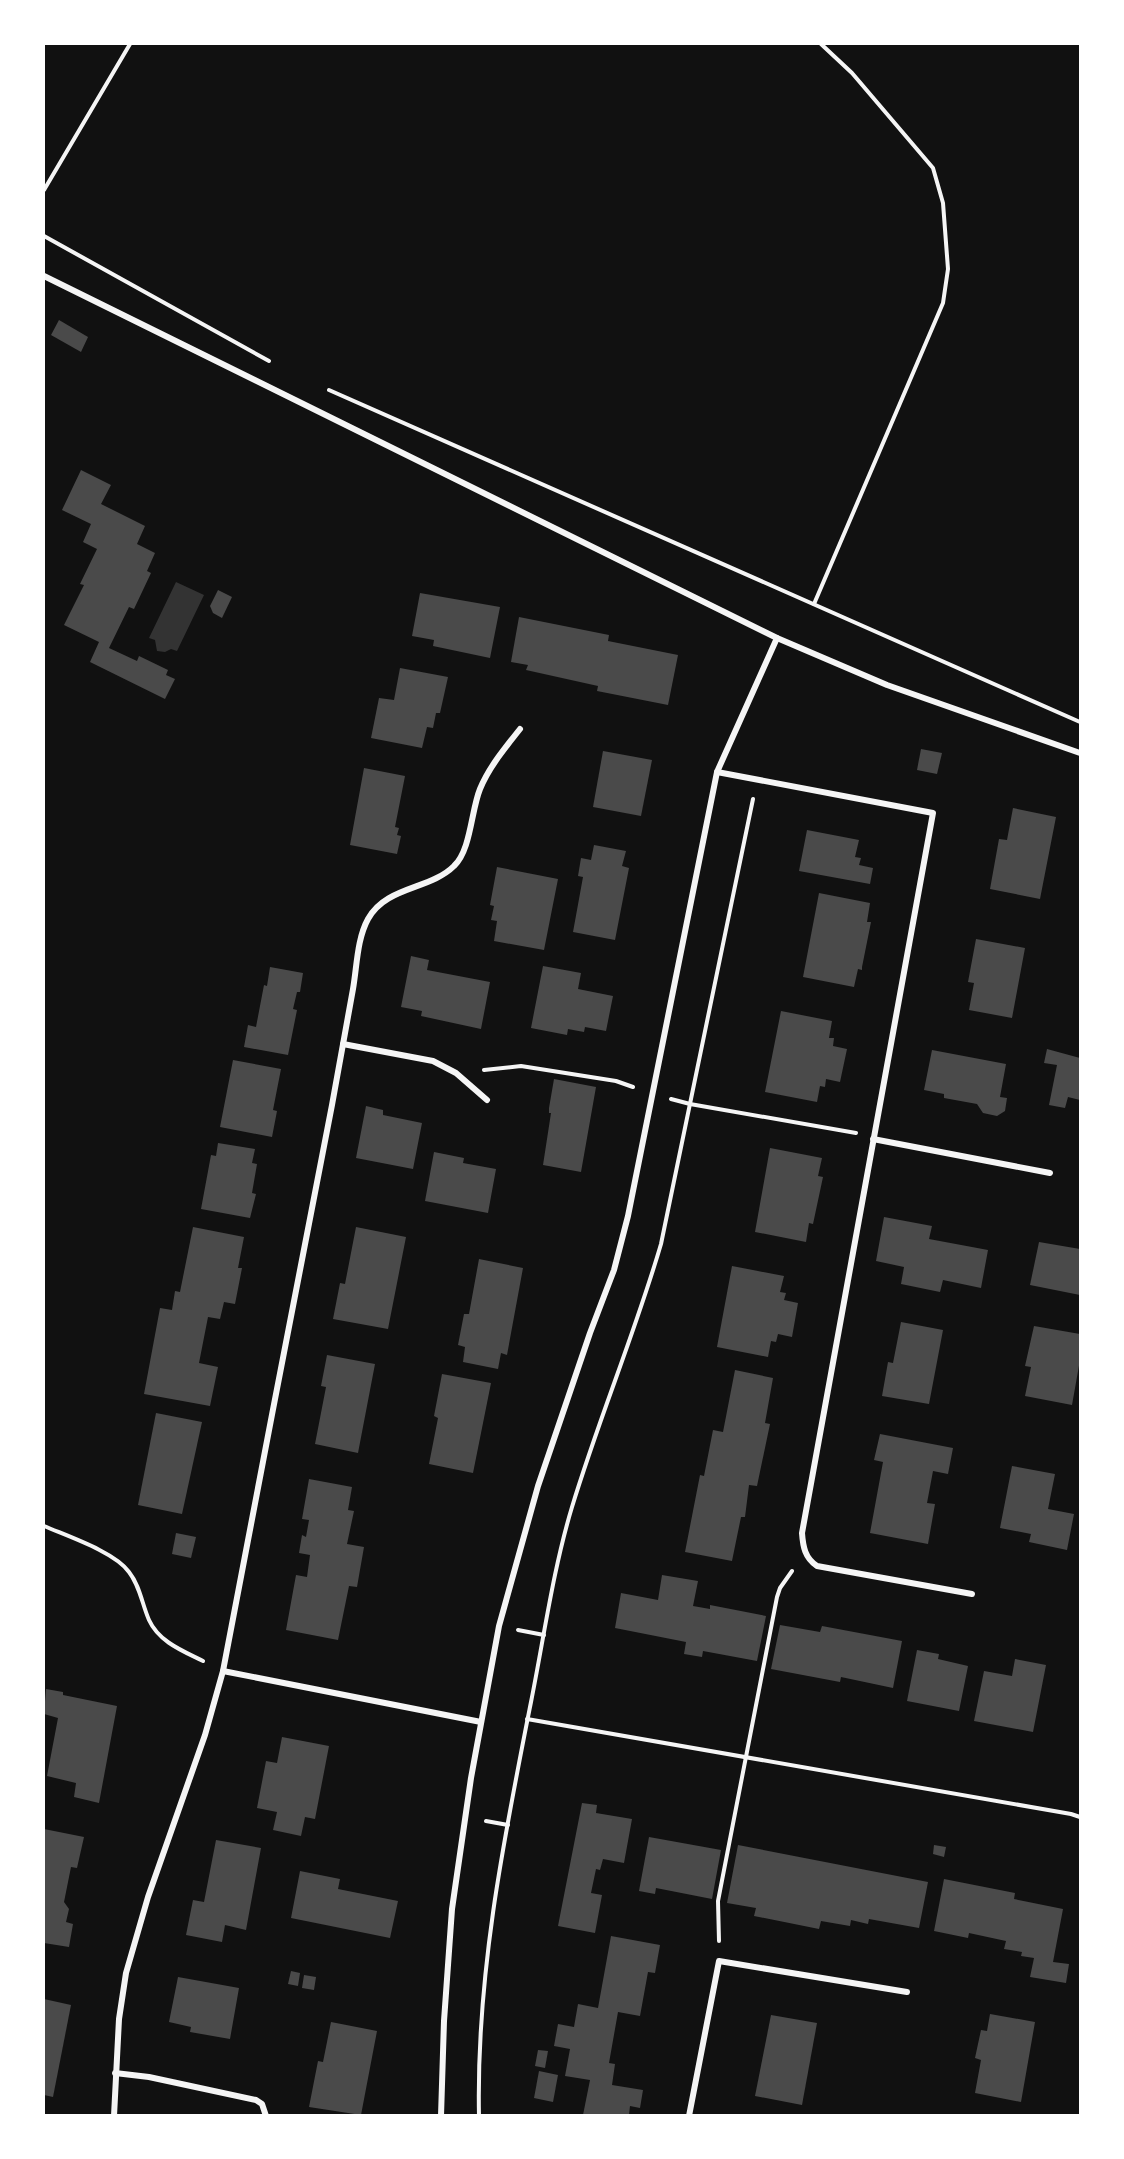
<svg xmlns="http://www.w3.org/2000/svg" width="1124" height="2159" viewBox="0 0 1124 2159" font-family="Montserrat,sans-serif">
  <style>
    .water { fill: #333 }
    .building { fill: #4a4a4a }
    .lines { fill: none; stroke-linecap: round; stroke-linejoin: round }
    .path { stroke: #f5f5f5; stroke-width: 4 }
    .minor { stroke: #f5f5f5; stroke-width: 6 }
  </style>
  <rect width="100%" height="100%" fill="#111"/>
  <polygon class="water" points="176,582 204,595 177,651 171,649 165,652 157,651 155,640 149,638"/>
  <g class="building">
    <polygon points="59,320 88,337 81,352 51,335"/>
    <polygon points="81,470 111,485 101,504 145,526 137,544 155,553 147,571 151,573 134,609 129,607 109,648 137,661 139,656 168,670 166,675 175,679 165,699 90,662 99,642 64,625 84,585 80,584 97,549 83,542 91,524 62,510"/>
    <polygon points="218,590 232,597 222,618 213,613 210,606"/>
    <polygon points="420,593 500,607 490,658 433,646 434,640 412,636"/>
    <polygon points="519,617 609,635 608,641 678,655 668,705 597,691 598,686 526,670 528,665 511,662"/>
    <polygon points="400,668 448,677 440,713 436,713 433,728 427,727 422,748 371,738 379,698 394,700"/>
    <polygon points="921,749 942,753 937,774 917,770"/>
    <polygon points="603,751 652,760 641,816 593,807"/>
    <polygon points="364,768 405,776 395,827 399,828 397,835 401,836 397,854 350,845"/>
    <polygon points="1013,808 1056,817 1040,899 990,889 999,839 1007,840"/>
    <polygon points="807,830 859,840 855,857 861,858 859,865 873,868 870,884 799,871"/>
    <polygon points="594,845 626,851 622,866 629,868 615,940 573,932 583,877 578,876 581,858 591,860"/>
    <polygon points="497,867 558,879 544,950 494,941 497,921 491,920 494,906 490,905"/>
    <polygon points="819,893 870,903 867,922 871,922 862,967 862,970 858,969 854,987 803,977"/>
    <polygon points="976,939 1025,948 1012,1018 969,1010 974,983 968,982"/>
    <polygon points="411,956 429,960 427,970 490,982 481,1029 421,1016 422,1011 401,1007"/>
    <polygon points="543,966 581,973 578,989 613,996 606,1031 585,1027 584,1032 568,1029 567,1035 531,1028"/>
    <polygon points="270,967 303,973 300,992 297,992 293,1009 297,1010 288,1055 244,1047 248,1025 256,1027 264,985 267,986"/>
    <polygon points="781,1011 832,1021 829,1038 834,1038 833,1046 847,1049 840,1082 826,1079 825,1087 820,1086 817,1102 765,1092"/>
    <polygon points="1047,1049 1080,1058 1080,1100 1068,1097 1065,1108 1049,1105 1057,1065 1044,1063"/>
    <polygon points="932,1050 1006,1064 1000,1097 1007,1098 1005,1111 997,1116 983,1113 977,1104 944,1098 944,1094 924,1090"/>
    <polygon points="233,1060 281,1069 273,1110 277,1111 272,1137 220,1127"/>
    <polygon points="554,1079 596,1087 581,1172 543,1165 551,1113 549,1113 549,1108"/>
    <polygon points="366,1106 383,1110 383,1115 422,1123 413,1169 356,1158"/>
    <polygon points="218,1143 255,1149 252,1163 257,1164 252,1193 256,1194 250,1218 201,1209 211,1155 216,1156"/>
    <polygon points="770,1148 822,1158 818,1176 823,1177 813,1224 809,1223 806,1242 755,1232"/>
    <polygon points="434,1152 464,1158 463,1163 496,1169 488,1213 425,1201"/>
    <polygon points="884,1217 932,1226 929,1239 988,1250 981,1288 943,1280 940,1292 901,1284 904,1267 876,1261"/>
    <polygon points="193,1227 244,1237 238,1268 242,1268 235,1304 224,1302 220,1319 208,1317 199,1363 218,1367 210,1406 144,1394 160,1308 172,1310 175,1291 180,1292"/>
    <polygon points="356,1227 406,1237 388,1329 333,1319 340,1283 345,1284"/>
    <polygon points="1039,1242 1080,1249 1080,1295 1030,1285"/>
    <polygon points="479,1259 523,1268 507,1355 501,1353 498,1369 463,1362 465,1347 458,1345 464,1314 469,1314"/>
    <polygon points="732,1266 784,1276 780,1292 786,1293 784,1300 798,1303 792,1337 778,1334 776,1342 771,1341 768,1357 717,1347"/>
    <polygon points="901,1322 943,1330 929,1404 882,1396 888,1362 893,1363"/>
    <polygon points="1034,1326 1080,1334 1080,1360 1072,1405 1025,1396 1031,1367 1025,1366"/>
    <polygon points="327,1355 375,1364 358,1453 315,1444 326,1387 321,1386"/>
    <polygon points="735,1370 773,1378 765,1423 770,1424 757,1486 749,1485 745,1517 741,1517 732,1561 685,1552 700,1475 704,1476 713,1430 723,1432"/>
    <polygon points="442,1374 491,1383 473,1473 429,1464 438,1418 434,1416"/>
    <polygon points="156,1413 202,1422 182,1514 138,1505"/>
    <polygon points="880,1434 953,1448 948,1474 933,1471 927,1503 935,1504 928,1544 870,1533 883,1462 874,1460"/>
    <polygon points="1012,1466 1055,1474 1048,1509 1074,1514 1067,1550 1029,1542 1031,1534 1000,1528"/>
    <polygon points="309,1479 352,1487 348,1510 354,1511 347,1544 364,1547 357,1587 349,1586 338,1640 286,1630 296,1575 307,1577 310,1555 299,1553 302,1535 306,1537 309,1520 302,1519"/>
    <polygon points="176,1533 196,1537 191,1558 172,1554"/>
    <polygon points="662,1575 698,1581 693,1606 710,1609 710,1605 766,1616 757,1661 703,1651 702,1657 684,1654 686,1642 615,1628 621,1593 658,1600"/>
    <polygon points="780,1625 820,1632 822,1626 902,1641 893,1688 841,1677 840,1682 771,1669"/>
    <polygon points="917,1650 939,1654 938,1659 968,1666 959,1711 907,1701"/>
    <polygon points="1015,1659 1046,1665 1033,1732 974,1721 984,1671 1012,1676"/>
    <polygon points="46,1689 63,1692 63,1695 117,1706 99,1803 74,1797 76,1783 47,1776 58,1718 44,1714"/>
    <polygon points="282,1737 329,1746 315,1819 305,1817 301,1836 273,1830 277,1812 257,1808 266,1761 277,1763"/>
    <polygon points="582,1803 597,1805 596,1813 632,1819 624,1863 603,1859 600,1870 596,1869 591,1893 602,1895 595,1933 558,1926"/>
    <polygon points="44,1829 84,1837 77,1868 71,1867 64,1902 69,1909 66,1922 73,1924 69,1947 44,1943"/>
    <polygon points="649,1837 721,1850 712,1899 656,1888 655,1894 639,1891"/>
    <polygon points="216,1840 261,1848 246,1930 225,1925 222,1942 186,1935 193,1900 204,1902"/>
    <polygon points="738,1845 928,1882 919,1928 869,1919 868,1924 851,1920 850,1926 821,1921 819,1929 754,1916 756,1908 727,1903"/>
    <polygon points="934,1845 946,1847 944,1857 933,1854"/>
    <polygon points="300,1871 340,1879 338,1889 398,1901 390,1938 291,1918"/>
    <polygon points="944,1879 1015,1893 1014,1899 1063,1909 1053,1962 1069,1964 1066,1983 1030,1977 1034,1958 1021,1956 1022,1952 1004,1949 1006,1941 969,1933 968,1938 934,1931"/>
    <polygon points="611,1936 660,1945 655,1973 648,1972 640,2016 618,2012 609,2063 615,2064 612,2085 643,2090 640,2108 630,2106 629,2115 583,2115 590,2080 565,2076 570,2049 554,2046 558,2024 574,2027 578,2004 598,2008"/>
    <polygon points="291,1971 300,1973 298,1986 288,1984"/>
    <polygon points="304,1975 316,1977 314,1990 302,1988"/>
    <polygon points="178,1977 239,1988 230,2039 190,2032 191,2027 169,2022"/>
    <polygon points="44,1999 71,2005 53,2097 44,2095"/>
    <polygon points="990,2014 1035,2022 1021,2102 975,2093 981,2060 975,2058 981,2030 987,2031"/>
    <polygon points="771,2015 817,2023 802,2105 755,2096"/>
    <polygon points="331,2022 377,2031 361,2115 309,2107 318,2061 323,2062"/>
    <polygon points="538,2050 548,2051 545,2068 535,2066"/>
    <polygon points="539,2071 558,2075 553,2102 534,2098"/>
  </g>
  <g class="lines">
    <g class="path">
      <polyline points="44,190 130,44"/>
      <polyline points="44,236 269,361"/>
      <polyline points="329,390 1080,722"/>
      <polyline points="814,604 943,303 948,269 943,203 933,168 852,73 821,44"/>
      <polyline points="484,1070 521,1066 616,1081 633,1087"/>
      <polyline points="671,1099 690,1104 856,1133"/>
      <path d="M44,1526c23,10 71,26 85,46 11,14 13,32 20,48 10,22 34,31 54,41"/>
      <polyline points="518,1630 544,1635"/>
      <polyline points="527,1719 1071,1814 1080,1817"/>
      <polyline points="486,1821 508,1825"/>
      <polyline points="719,1941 718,1901 777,1597 780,1588 792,1571"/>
      <path d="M479,2116c-3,-140 25,-278 52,-414 13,-65 22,-132 41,-195 27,-89 63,-174 89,-263l92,-445"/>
    </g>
    <g class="minor">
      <polyline points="44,276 777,638 887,685 1080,753"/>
      <path d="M717,772l216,41 -131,720c1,14 3,25 15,33l155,28"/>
      <polyline points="343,1044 433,1061 456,1073 487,1100"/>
      <polyline points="873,1139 1050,1173"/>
      <polyline points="223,1671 481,1722"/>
      <polyline points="115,2073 149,2077 256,2100 262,2104 266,2116"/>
      <path d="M114,2116l5,-97 7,-46 22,-76 57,-162 18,-64c36,-189 72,-377 109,-566 7,-39 14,-77 21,-116 4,-23 4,-50 15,-70 18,-33 62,-29 86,-53 17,-16 17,-55 26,-77 9,-22 25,-41 40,-60"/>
      <polyline points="441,2116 444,2021 452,1909 471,1778 499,1626 538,1486 590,1333 614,1270 628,1216 717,772 777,638"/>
      <polyline points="689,2116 719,1961 907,1992"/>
    </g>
  </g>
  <rect width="1124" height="2159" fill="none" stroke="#ffffff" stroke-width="90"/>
</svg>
